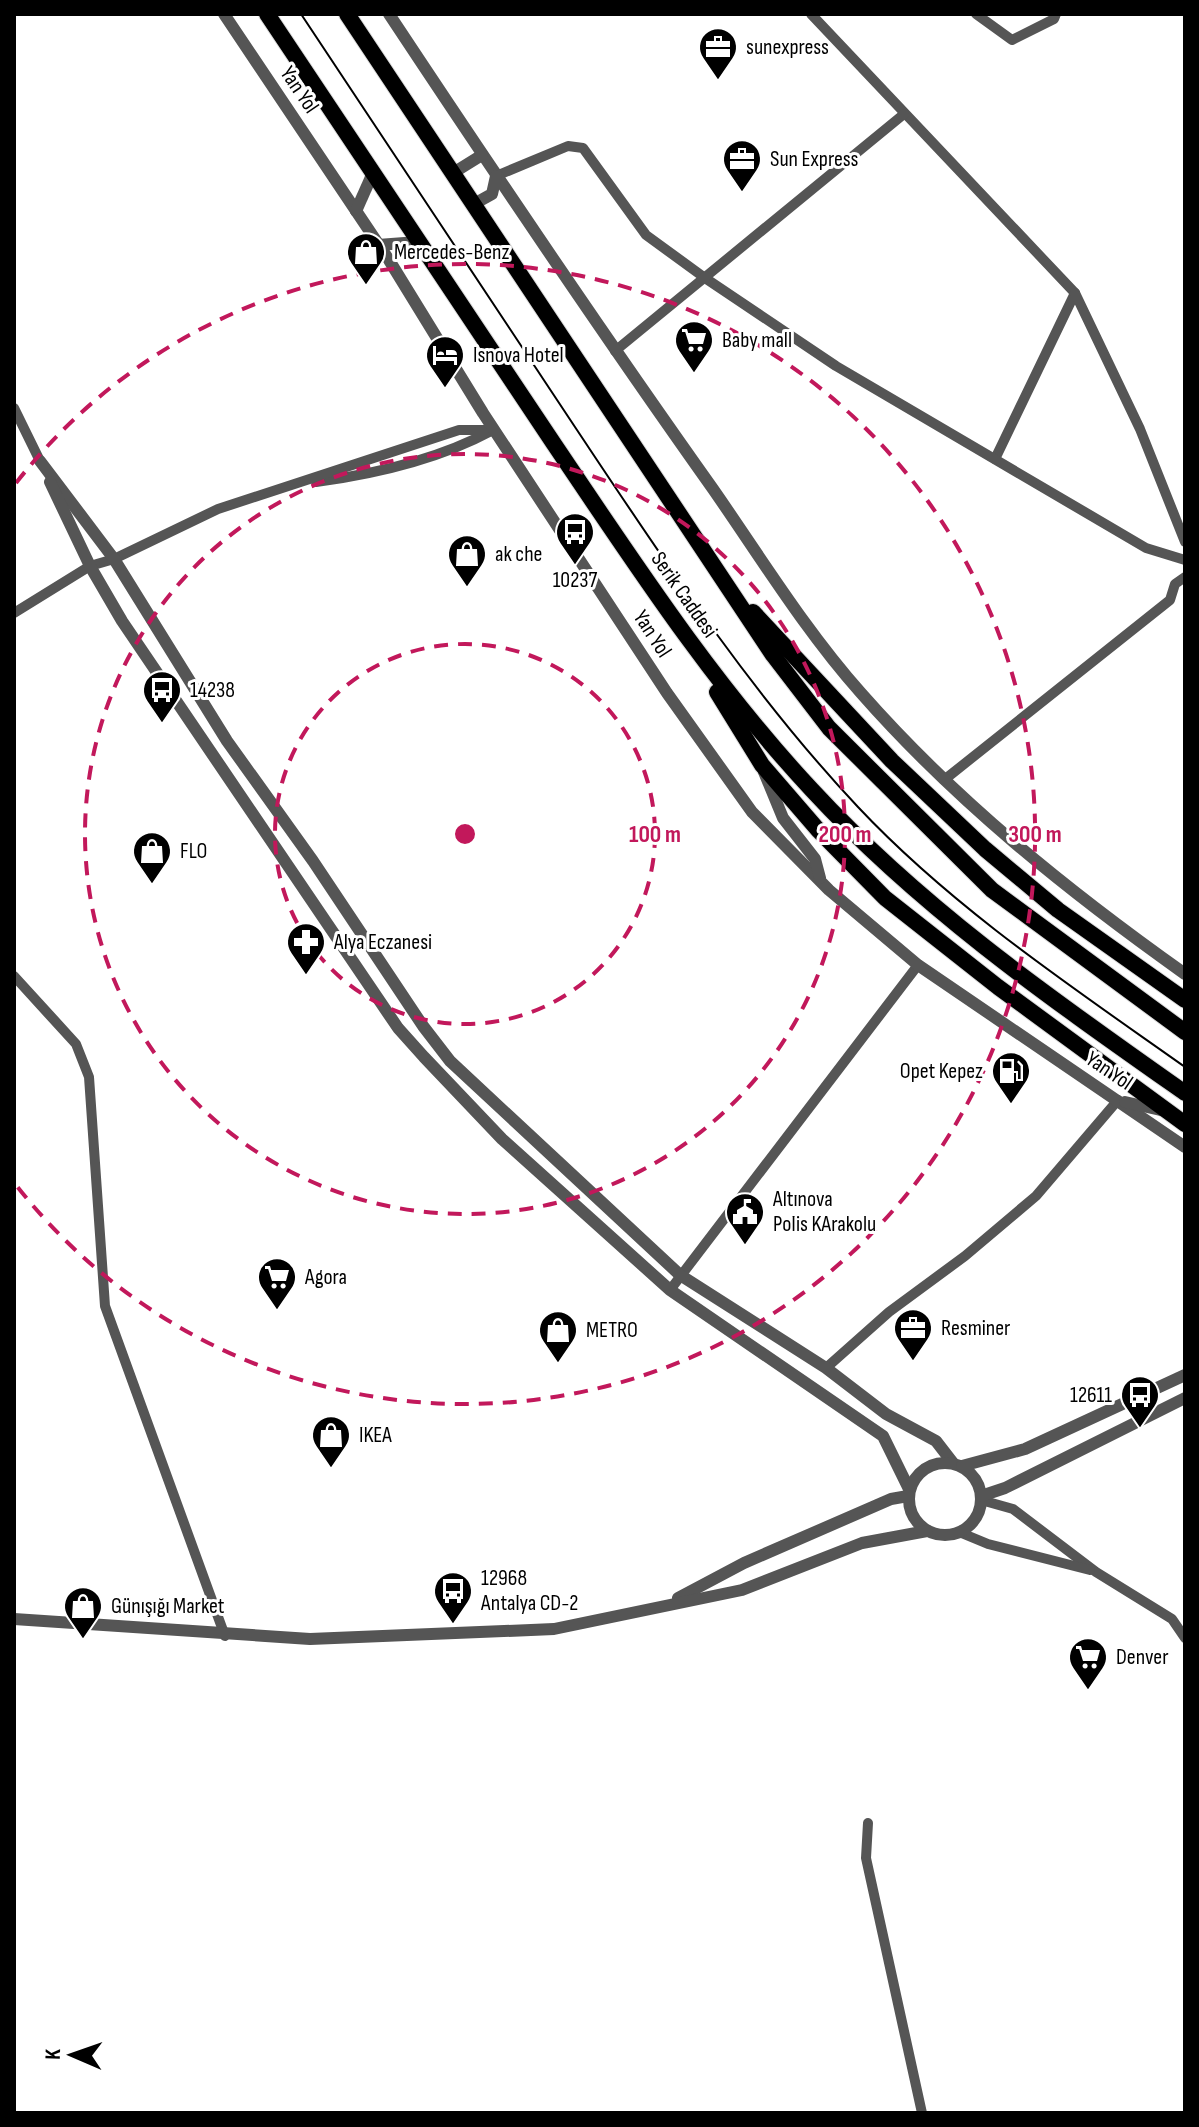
<svg xmlns="http://www.w3.org/2000/svg" width="1199" height="2127" viewBox="0 0 1199 2127" font-family="'Sofia Sans Condensed',sans-serif">
  <style>
    .lines { fill: none; stroke-linecap: round; stroke-linejoin: round }
    .trunk-casing { stroke: #dbdbdb; stroke-width: 18 }
    .minor { stroke: #555; stroke-width: 10 }
    .tertiary { stroke: #555; stroke-width: 12 }
    .trunk { stroke: #000; stroke-width: 16 }
    .tram { stroke: #000; stroke-width: 2 }
    .ring { fill: none; stroke: #c2185b; stroke-width: 4; stroke-dasharray: 14 10 }
    .labels { text-anchor: middle; dominant-baseline: central; stroke-width: 6; stroke-linejoin: round; paint-order: stroke }
    .poi-label { font-size: 22px; fill: #000; stroke: #fff; text-anchor: start }
    .street-label { font-size: 22px; fill: #000; stroke: #fff }
    .centre { fill: #c2185b; stroke: #fff; stroke-width: 4 }
    .ring-label { font-size: 24px; text-anchor: middle; font-weight: bold; fill: #c2185b; stroke: #fff; stroke-width: 6; stroke-linejoin: round; paint-order: stroke }
  </style>
  <rect width="100%" height="100%" fill="#fff"/>
  <g class="lines">
    <defs>
      <g id="trunk">
        <path d="M267,14c95,144 191,287 287,430 81,120 159,240 258,346 110,119 241,210 373,303"/>
        <polyline points="347,14 773,655 829,728 992,890 1185,1032"/>
        <polyline points="753,612 892,761 985,849 1058,910 1185,1000"/>
        <polyline points="717,692 762,765 819,831 885,898 998,987 1185,1124"/>
      </g>
    </defs>
    <use href="#trunk" class="trunk-casing"/>
    <g class="minor">
      <polyline points="811,14 1075,293 995,459"/>
      <polyline points="976,14 1012,40 1054,19 1056,14"/>
      <polyline points="496,176 568,146 583,148 646,235 705,278 836,366 1146,548 1185,560"/>
      <polyline points="1075,293 1140,429 1185,542"/>
      <polyline points="615,351 904,114"/>
      <polyline points="14,408 40,461"/>
      <path d="M316,482c59,-8 123,-23 175,-51"/>
      <polyline points="14,613 90,566 114,559 218,509 459,430 493,430"/>
      <polyline points="944,780 1170,600 1175,584 1185,577"/>
      <polyline points="14,976 76,1044 89,1077 105,1306 225,1636"/>
      <polyline points="670,1290 918,965"/>
      <polyline points="826,1368 889,1312 965,1256 1036,1196 1118,1100"/>
      <polyline points="981,1500 1013,1509 1096,1572 1172,1619 1185,1638"/>
      <polyline points="959,1532 988,1544 1090,1570"/>
      <polyline points="868,1823 866,1858 922,2113"/>
    </g>
    <g class="tertiary">
      <polyline points="224,14 389,260 483,413 667,693 752,812 829,890 918,965 1185,1147"/>
      <path d="M389,14c106,160 213,319 324,475 48,69 92,141 148,204 95,108 207,198 324,281"/>
      <polyline points="453,173 482,155"/>
      <polyline points="474,204 492,194 496,176"/>
      <polyline points="356,211 372,175"/>
      <polyline points="378,245 418,242"/>
      <polyline points="40,461 114,559 227,741 313,861 423,1026 450,1061 680,1275 826,1368 886,1414 936,1441 953,1463"/>
      <polyline points="50,482 90,566 122,621 398,1028 424,1057 502,1139 670,1290 883,1436 909,1489"/>
      <polyline points="764,772 783,818 815,859 820,878"/>
      <polyline points="1125,1102 1165,1111"/>
      <circle cx="945" cy="1499" r="36"/>
      <polyline points="962,1466 1025,1449 1185,1375"/>
      <polyline points="981,1496 1005,1488 1185,1398"/>
      <polyline points="678,1598 744,1563 891,1499 908,1496"/>
      <polyline points="14,1619 310,1639 554,1629 742,1590 862,1543 927,1531"/>
    </g>
    <use href="#trunk" class="trunk"/>
    <path class="tram" d="M301,14c91,138 183,275 274,413 88,132 174,264 283,380 95,101 214,180 327,260"/>
  </g>
  <g class="ring">
    <circle cx="465" cy="834" r="190"/>
    <circle cx="465" cy="834" r="380"/>
    <path d="M16 483A570 570 0 1 1 16 1185"/>
  </g>
  <defs>
    <symbol id="office-pin" viewBox="-11 -11 22 30"><path d="M0 17L-7.5 6A9.5 9.5 0 1 1 7.5 6Z" fill="#000" stroke="#fff"/><path d="M-6-3h4V-5.5h4V-3h4V5H-6ZM-1-4.5V-3h2v-1.5ZM-6 0V1H6V0Z" fill="#fff"/></symbol>
    <symbol id="shop-pin" viewBox="-11 -11 22 30"><path d="M0 17L-7.5 6A9.5 9.5 0 1 1 7.5 6Z" fill="#000" stroke="#fff"/><path d="M-5-2.5h2.3a2.7 3.5 0 0 1 5.4 0H5L5.5 6h-11ZM-1.5-2.5h3a1.5 2.3 0 0 0-3 0Z" fill="#fff"/></symbol>
    <symbol id="supermarket-pin" viewBox="-11 -11 22 30"><path d="M0 17L-7.5 6A9.5 9.5 0 1 1 7.5 6Z" fill="#000" stroke="#fff"/><path d="M-6-5.5h2.5l.6 2H6L4.5 2H-2.5L-4.4-4H-6ZM-1.5 3.2a1.3 1.3 0 1 0 .1 0ZM3 3.2a1.3 1.3 0 1 0 .1 0Z" fill="#fff"/></symbol>
    <symbol id="hotel-pin" viewBox="-11 -11 22 30"><path d="M0 17L-7.5 6A9.5 9.5 0 1 1 7.5 6Z" fill="#000" stroke="#fff"/><path d="M-6-4.5h1.5V1H6V5H4.5V3h-9V5H-6ZM-4 0a1.8 1.8 0 1 1 3.6 0ZM.5 0V-2.5h3Q6-2.5 6 0Z" fill="#fff"/></symbol>
    <symbol id="bus-pin" viewBox="-11 -11 22 30"><path d="M0 17L-7.5 6A9.5 9.5 0 1 1 7.5 6Z" fill="#000" stroke="#fff"/><path d="M-5-6H5V4H4V6H2V4H-2V6H-4V4H-5ZM-3.5-4V0h7V-4ZM-3.5 1.2v1.5H-2V1.2ZM2 1.2v1.5H3.5V1.2Z" fill="#fff"/></symbol>
    <symbol id="pharmacy-pin" viewBox="-11 -11 22 30"><path d="M0 17L-7.5 6A9.5 9.5 0 1 1 7.5 6Z" fill="#000" stroke="#fff"/><path d="M-2-6h4v4h4v4h-4v4h-4v-4h-4v-4h4Z" fill="#fff"/></symbol>
    <symbol id="fuel-pin" viewBox="-11 -11 22 30"><path d="M0 17L-7.5 6A9.5 9.5 0 1 1 7.5 6Z" fill="#000" stroke="#fff"/><path d="M-5.5-6h7V0h2V4h1.3V-2.5L3-4.5l.8-.8L6-3V5H2.5V1h-1V6h-7ZM-4.2-4.7v3.2H.2V-4.7Z" fill="#fff"/></symbol>
    <symbol id="civic-pin" viewBox="-11 -11 22 30"><path d="M0 17L-7.5 6A9.5 9.5 0 1 1 7.5 6Z" fill="#000" stroke="#fff"/><path d="M-.6-6.5H3V-4.5H.6V-3L4-1V1h2V6H-6V1h2V-1L-.6-3ZM-1.2 2.5V6h2.4V2.5Z" fill="#fff"/></symbol>
  </defs>
  <g fill-rule="evenodd">
    <use href="#office-pin" x="696" y="25" width="44" height="60"/>
    <use href="#office-pin" x="720" y="137" width="44" height="60"/>
    <use href="#shop-pin" x="344" y="230" width="44" height="60"/>
    <use href="#supermarket-pin" x="672" y="318" width="44" height="60"/>
    <use href="#hotel-pin" x="423" y="333" width="44" height="60"/>
    <use href="#bus-pin" x="553" y="510" width="44" height="60"/>
    <use href="#shop-pin" x="445" y="532" width="44" height="60"/>
    <use href="#bus-pin" x="140" y="668" width="44" height="60"/>
    <use href="#shop-pin" x="130" y="829" width="44" height="60"/>
    <use href="#pharmacy-pin" x="284" y="920" width="44" height="60"/>
    <use href="#fuel-pin" x="989" y="1049" width="44" height="60"/>
    <use href="#civic-pin" x="723" y="1190" width="44" height="60"/>
    <use href="#supermarket-pin" x="255" y="1255" width="44" height="60"/>
    <use href="#office-pin" x="891" y="1306" width="44" height="60"/>
    <use href="#shop-pin" x="536" y="1308" width="44" height="60"/>
    <use href="#bus-pin" x="1118" y="1373" width="44" height="60"/>
    <use href="#shop-pin" x="309" y="1413" width="44" height="60"/>
    <use href="#bus-pin" x="431" y="1569" width="44" height="60"/>
    <use href="#shop-pin" x="61" y="1584" width="44" height="60"/>
    <use href="#supermarket-pin" x="1066" y="1635" width="44" height="60"/>
  </g>
  <g class="labels">
    <g class="poi-label">
      <text x="746" y="47">sunexpress</text>
      <text x="770" y="159">Sun Express</text>
      <text x="394" y="252">Mercedes-Benz</text>
      <text x="722" y="340">Baby mall</text>
      <text x="473" y="355">Isnova Hotel</text>
      <text x="495" y="554">ak che</text>
      <text x="575" y="580" text-anchor="middle">10237</text>
      <text x="190" y="690">14238</text>
      <text x="180" y="851">FLO</text>
      <text x="334" y="942">Alya Eczanesi</text>
      <text x="983" y="1071" text-anchor="end">Opet Kepez</text>
      <text x="773" y="1199">Altınova<tspan x="773" dy="25">Polis KArakolu</tspan></text>
      <text x="305" y="1277">Agora</text>
      <text x="941" y="1328">Resminer</text>
      <text x="586" y="1330">METRO</text>
      <text x="1112" y="1395" text-anchor="end">12611</text>
      <text x="359" y="1435">IKEA</text>
      <text x="481" y="1578">12968<tspan x="481" dy="25">Antalya CD-2</tspan></text>
      <text x="111" y="1606">Günışığı Market</text>
      <text x="1116" y="1657">Denver</text>
    </g>
    <g class="street-label">
      <text transform="translate(299 90) rotate(56)">Yan Yol</text>
      <text transform="translate(684 595) rotate(55)">Serik Caddesi</text>
      <text transform="translate(652 634) rotate(57)">Yan Yol</text>
      <text transform="translate(1109 1071) rotate(34)">Yan Yol</text>
    </g>
  </g>
  <circle cx="465" cy="834" r="12" class="centre"/>
  <g class="ring-label">
    <text x="655" y="842">100 m</text>
    <text x="845" y="842">200 m</text>
    <text x="1035" y="842">300 m</text>
  </g>
  <rect width="1199" height="2127" fill="none" stroke="#000000" stroke-width="32"/>
  <g transform="translate(72 2055) rotate(272)" stroke="#ffffff" stroke-width="6" paint-order="stroke">
  <path d="M0-6L14 30L0 20L-14 30Z" fill="#000000"/>
  <text y="-12" font-size="22" font-weight="bold" text-anchor="middle" fill="#000000">K</text>
  </g>
</svg>
